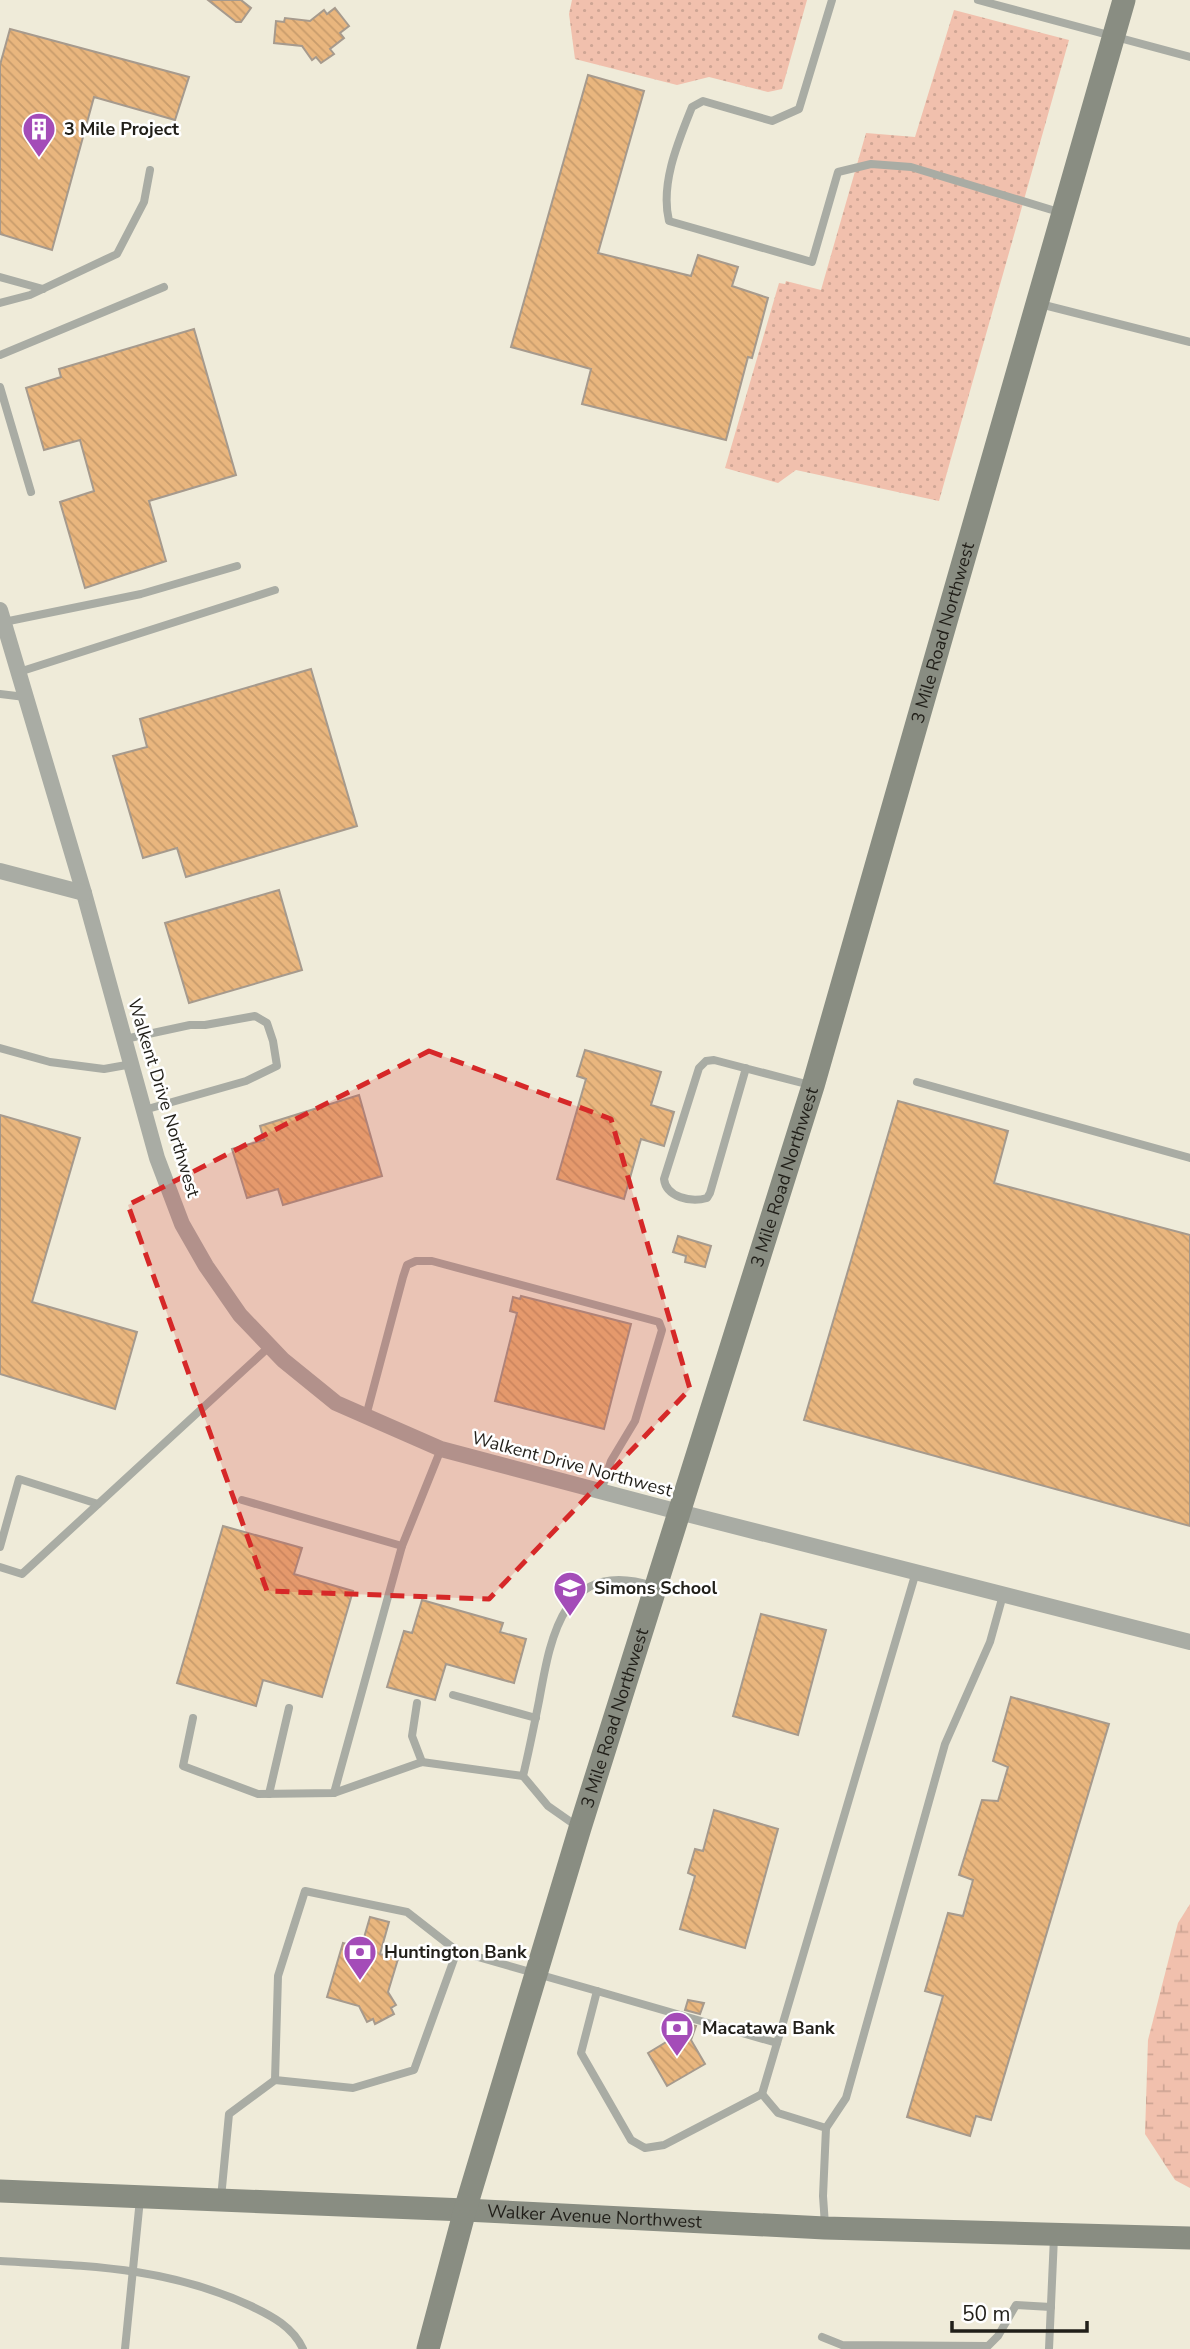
<svg xmlns="http://www.w3.org/2000/svg" width="1190" height="2349" viewBox="0 0 1190 2349" font-family="'Nunito Sans',sans-serif">
  <style>
    .wetland { fill: url(#wetland-marsh) }
    .park { fill: url(#park-dots) }
    .building { fill: url(#building-back-hatch); stroke: #a69a8d; stroke-width: 2 }
    .lines { fill: none; stroke-linecap: round; stroke-linejoin: round }
    .lane { stroke: #a9aca4; stroke-width: 8 }
    .street { stroke: #a9aca4; stroke-width: 16 }
    .secondary { stroke: #898d82; stroke-width: 23 }
    .marked { fill: #d62828; fill-opacity: 0.2; stroke: #d62828; stroke-width: 5; stroke-dasharray: 14 9; stroke-linejoin: round }
    .labels { text-anchor: middle; dominant-baseline: central; stroke-width: 5; stroke-linejoin: round; paint-order: stroke }
    .poi-label { font-size: 18px; font-weight: bold; fill: #211f19; stroke: #fff; text-anchor: start }
    .street-label { font-size: 18px; fill: #211f19; stroke: #fff }
  </style>
  <defs>
    <pattern id="wetland-marsh" width="20" height="14" patternUnits="userSpaceOnUse" patternTransform="scale(1.75)"><rect width="20" height="14" fill="#f1c0ad"/><path d="M1 5h8M5 5V1M11 12h8M15 12V8" fill="none" stroke="#cea594"/></pattern>
    <pattern id="park-dots" width="8" height="8" patternUnits="userSpaceOnUse" patternTransform="scale(1.75)"><rect width="8" height="8" fill="#f1c0ad"/><path d="M2 2h.1M6 6h.1" fill="none" stroke="#cea594" stroke-width="1.8" stroke-linecap="round"/></pattern>
    <pattern id="building-back-hatch" width="6" height="6" patternUnits="userSpaceOnUse" patternTransform="scale(1.75)"><rect width="6" height="6" fill="#e9b67e"/><path d="M-1 5l2 2M0 0l6 6M5-1l2 2" fill="none" stroke="#c89c6c"/></pattern>
  </defs>
  <rect width="100%" height="100%" fill="#efebd9"/>
  <polygon class="wetland" points="1190,1904 1190,2188 1175,2180 1145,2134 1148,2040 1178,1923"/>
  <g class="park">
    <polygon points="572,0 807,0 782,89 768,92 709,77 677,85 575,59 569,14"/>
    <polygon points="954,10 1069,40 939,501 796,470 778,483 725,468 779,283 785,284 786,281 821,290 866,133 915,137"/>
  </g>
  <g class="building">
    <polygon points="208,0 241,0 251,8 241,22 236,22"/>
    <polygon points="335,8 349,26 340,33 344,38 330,49 334,54 321,63 316,57 312,60 302,46 274,43 276,21 284,22 285,18 310,21 324,10 327,14"/>
    <polygon points="10,29 189,77 175,120 94,97 52,250 0,234 0,65"/>
    <polygon points="588,75 644,91 598,253 691,276 698,255 738,267 732,286 768,298 752,358 748,357 726,440 582,404 591,369 511,347"/>
    <polygon points="194,329 236,475 149,501 166,561 85,588 60,502 94,491 80,440 44,450 26,388 61,377 59,369"/>
    <polygon points="311,669 357,826 186,877 177,848 143,858 113,756 147,747 140,719"/>
    <polygon points="279,890 302,970 189,1003 165,923"/>
    <polygon points="585,1050 661,1072 651,1105 674,1112 664,1146 641,1139 624,1199 557,1179 586,1079 577,1076"/>
    <polygon points="359,1095 382,1176 283,1205 278,1189 247,1198 232,1149 264,1140 260,1126"/>
    <polygon points="898,1101 1008,1131 994,1183 1190,1235 1190,1526 804,1420"/>
    <polygon points="0,1115 80,1138 32,1302 137,1332 115,1409 0,1374"/>
    <polygon points="678,1236 711,1246 705,1267 685,1262 686,1256 673,1252"/>
    <polygon points="521,1296 631,1324 604,1429 495,1401 517,1313 510,1311 513,1297 520,1299"/>
    <polygon points="223,1526 302,1548 294,1574 353,1591 322,1697 263,1680 256,1706 177,1683"/>
    <polygon points="422,1600 503,1623 500,1632 526,1639 514,1683 446,1664 435,1700 387,1687 404,1631 412,1633"/>
    <polygon points="761,1614 826,1630 798,1735 733,1716"/>
    <polygon points="1011,1697 1109,1724 991,2120 976,2116 970,2136 907,2117 943,1996 925,1991 948,1913 963,1916 973,1880 959,1875 982,1800 998,1801 1008,1767 993,1761"/>
    <polygon points="714,1810 778,1829 745,1948 680,1929 695,1876 688,1873 695,1849 703,1851"/>
    <polygon points="370,1917 389,1922 380,1954 398,1959 388,1992 396,2005 391,2008 394,2014 375,2024 373,2019 367,2022 359,2006 327,1997 343,1943 361,1948"/>
    <polygon points="688,2000 704,2003 700,2014 685,2010"/>
    <polygon points="680,2022 696,2026 691,2040 705,2064 667,2086 648,2053 676,2036"/>
  </g>
  <g class="lines">
    <g class="lane">
      <path d="M832,0l-33,109 -27,12 -69,-20 -11,6c-14,35 -32,77 -23,114l143,41 26,-90 33,-8 40,3 151,46"/>
      <polyline points="978,0 1190,57"/>
      <polyline points="0,277 43,289"/>
      <polyline points="0,303 30,295 117,254 144,202 150,170"/>
      <polyline points="1040,304 1190,342"/>
      <polyline points="0,355 164,287"/>
      <polyline points="0,387 31,492"/>
      <polyline points="4,622 141,594 237,566"/>
      <polyline points="19,672 275,590"/>
      <polyline points="0,694 25,697"/>
      <polyline points="125,1039 190,1025 205,1025 255,1016 267,1023 273,1041 277,1066 246,1081 144,1110"/>
      <polyline points="0,1048 50,1062 104,1069 132,1064"/>
      <path d="M746,1068l-36,125 -3,5c-16,5 -41,-1 -43,-19l35,-111 7,-7 8,-1 96,25"/>
      <polyline points="917,1082 1190,1158"/>
      <polyline points="366,1416 403,1277 407,1265 416,1261 432,1261 659,1322 662,1330 635,1421 611,1461 601,1491"/>
      <polyline points="242,1500 402,1546"/>
      <polyline points="0,1547 19,1479 98,1504"/>
      <polyline points="0,1567 22,1574 270,1346"/>
      <polyline points="453,1695 536,1718"/>
      <polyline points="417,1703 412,1736 422,1762"/>
      <polyline points="193,1718 183,1766 258,1794 334,1793 422,1762 523,1776"/>
      <polyline points="334,1793 402,1546 441,1449"/>
      <polyline points="269,1794 289,1708"/>
      <path d="M578,1827l-30,-21 -25,-30c6,-25 11,-50 16,-75 12,-67 25,-143 114,-115"/>
      <polyline points="597,1991 777,2043"/>
      <polyline points="275,2080 278,1976 305,1891 407,1912 457,1951"/>
      <polyline points="762,2094 916,1572"/>
      <polyline points="826,2128 846,2098 945,1744 990,1642 1003,1595"/>
      <polyline points="221,2198 229,2114 275,2080 353,2088 414,2070 457,1951 597,1991 581,2053 631,2140 645,2148 664,2145 762,2094 778,2113 826,2128 823,2196 825,2225"/>
      <path d="M0,2261c90,5 167,6 251,45 21,10 42,21 52,43"/>
      <polyline points="822,2337 842,2345 988,2346 998,2336 1016,2305 1051,2307"/>
      <polyline points="125,2349 140,2199"/>
      <polyline points="1049,2349 1054,2237"/>
    </g>
    <g class="street">
      <polyline points="0,610 84,893 157,1158 182,1224 206,1266 240,1315 283,1360 336,1403 441,1449 679,1512 1190,1642"/>
      <polyline points="0,871 84,893"/>
    </g>
    <g class="secondary">
      <path id="s1" d="M0,2191l465,19 360,18 365,10"/>
      <path id="s2" d="M428,2349l37,-139 115,-382 233,-742 311,-1086"/>
    </g>
  </g>
  <path class="marked" d="M429,1051l182,68 79,270 -201,210 -222,-8 -139,-386z"/>
  <defs>
    <symbol id="building-pin" viewBox="-11 -11 22 30"><path d="M0 17L-7.5 6A9.5 9.5 0 1 1 7.5 6Z" fill="#a44cb8" stroke="#fff"/><path d="M-4-6H4V6H1V3H-1V6H-4ZM-2.5-4.3h1.7v1.8h-1.7ZM.8-4.3h1.7v1.8H.8ZM-2.5-1h1.7V.8h-1.7ZM.8-1h1.7V.8H.8Z" fill="#fff"/></symbol>
    <symbol id="school-pin" viewBox="-11 -11 22 30"><path d="M0 17L-7.5 6A9.5 9.5 0 1 1 7.5 6Z" fill="#a44cb8" stroke="#fff"/><path d="M0-5L7-2L0 1L-7-2ZM-4 1L0 2.5L4 1V4Q0 6-4 4Z" fill="#fff"/></symbol>
    <symbol id="bank-pin" viewBox="-11 -11 22 30"><path d="M0 17L-7.5 6A9.5 9.5 0 1 1 7.5 6Z" fill="#a44cb8" stroke="#fff"/><path d="M-6-4H6V4H-6ZM0-2.3a2.3 2.3 0 1 0 0 4.6a2.3 2.3 0 1 0 0-4.6Z" fill="#fff"/></symbol>
  </defs>
  <g fill-rule="evenodd">
    <use href="#building-pin" x="20" y="110" width="38" height="52"/>
    <use href="#school-pin" x="551" y="1569" width="38" height="52"/>
    <use href="#bank-pin" x="341" y="1933" width="38" height="52"/>
    <use href="#bank-pin" x="658" y="2009" width="38" height="52"/>
  </g>
  <g class="labels">
    <g class="poi-label">
      <text x="64" y="129">3 Mile Project</text>
      <text x="594" y="1588">Simons School</text>
      <text x="384" y="1952">Huntington Bank</text>
      <text x="702" y="2028">Macatawa Bank</text>
    </g>
    <g class="street-label">
      <text stroke="none"><textPath href="#s2" startOffset="1792">3 Mile Road Northwest</textPath></text>
      <text transform="translate(164 1098) rotate(73)">Walkent Drive Northwest</text>
      <text stroke="none"><textPath href="#s2" startOffset="1225">3 Mile Road Northwest</textPath></text>
      <text transform="translate(572 1464) rotate(15)">Walkent Drive Northwest</text>
      <text stroke="none"><textPath href="#s2" startOffset="658">3 Mile Road Northwest</textPath></text>
      <text stroke="none"><textPath href="#s1" startOffset="595">Walker Avenue Northwest</textPath></text>
    </g>
  </g>
  <path d="M952 2321v10h135v-10" fill="none" stroke="#211f19" stroke-width="3.5"/>
  <text x="962" y="2321" font-size="21" fill="#211f19" stroke="#ffffff" stroke-width="5" paint-order="stroke">50 m</text>
</svg>
